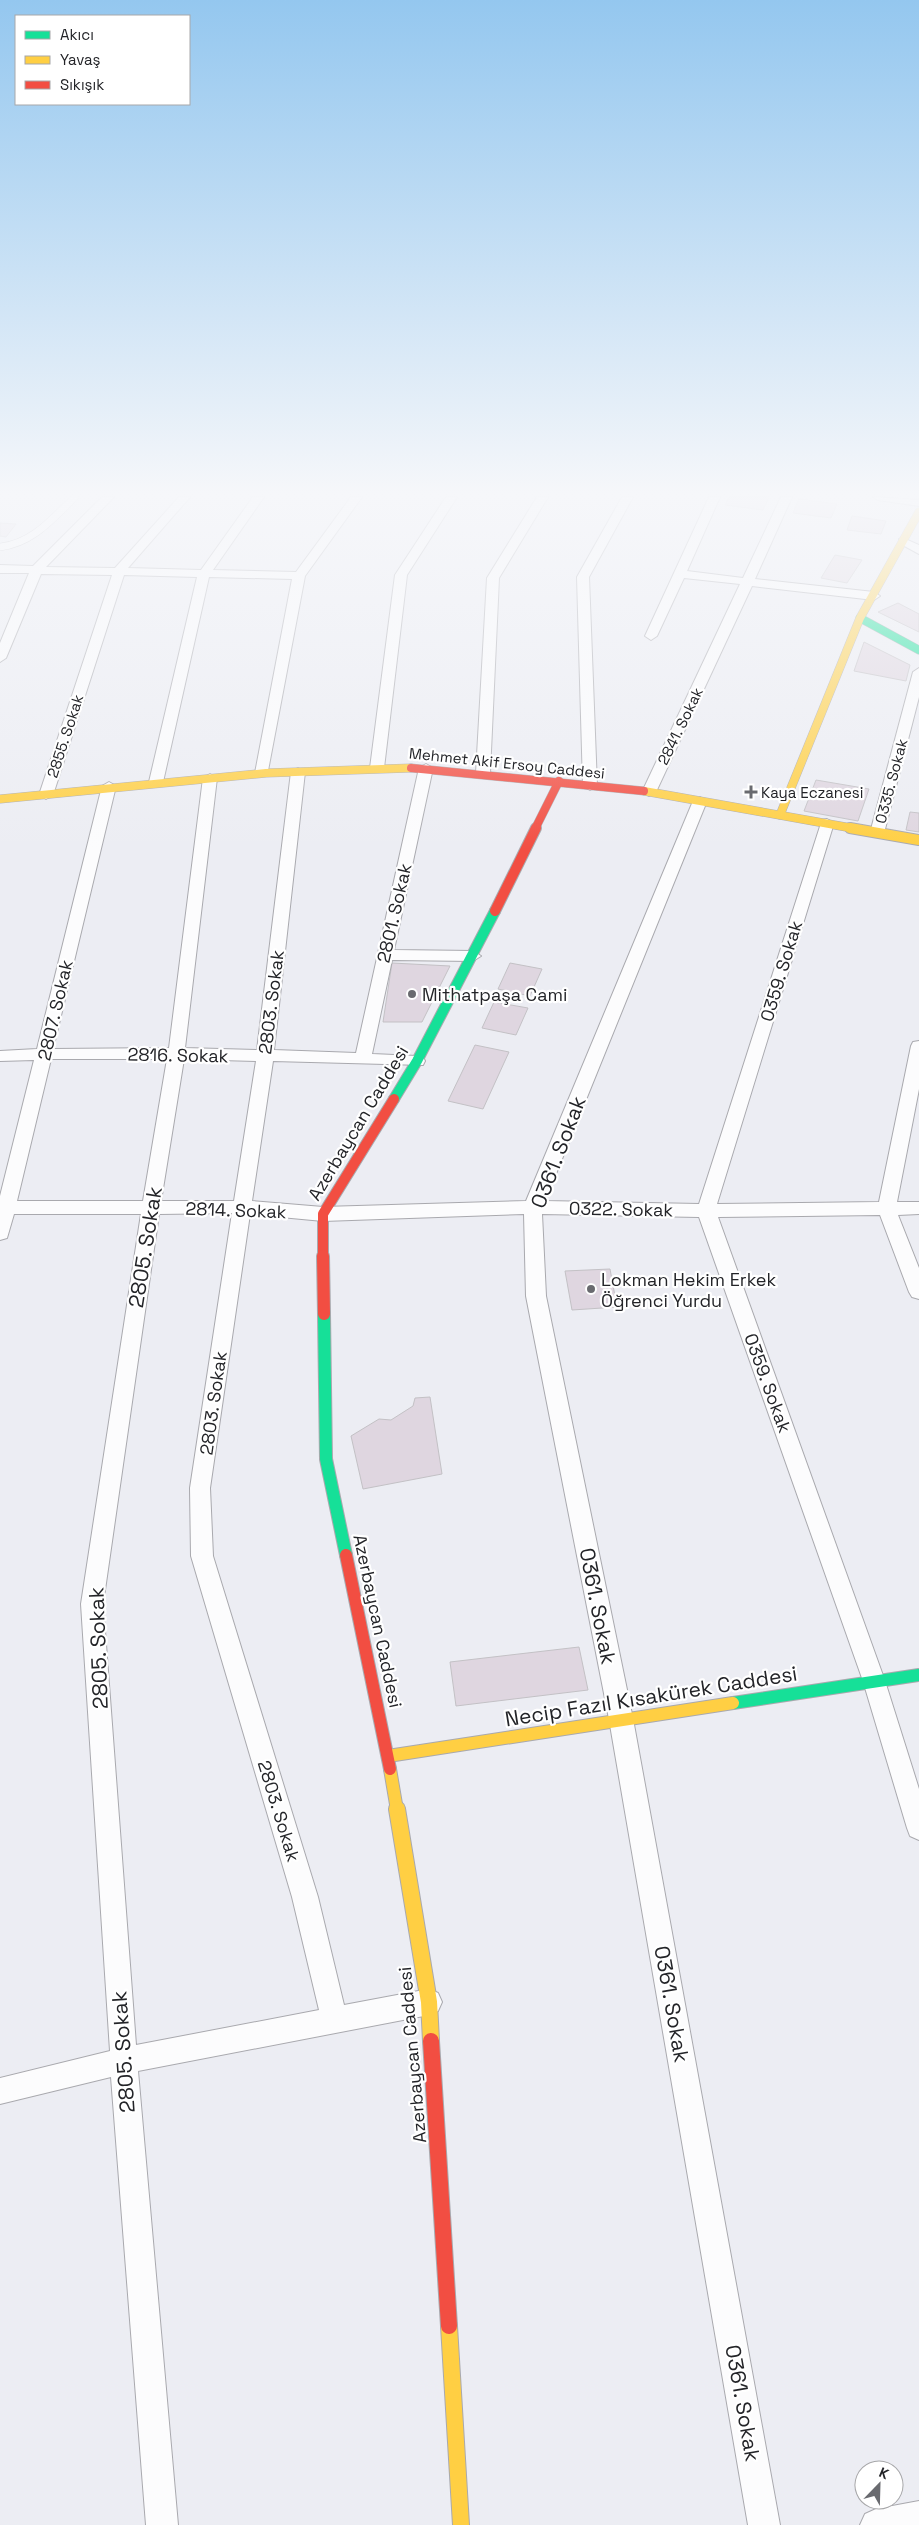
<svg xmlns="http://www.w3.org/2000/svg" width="919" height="2525" viewBox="0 0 919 2525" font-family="'Space Grotesk',sans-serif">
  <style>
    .building { fill: #dfd6e0; stroke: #c3c1c5 }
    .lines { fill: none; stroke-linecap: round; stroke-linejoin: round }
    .lane-casing { stroke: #a9a9ae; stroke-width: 8 }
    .street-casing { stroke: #a9a9ae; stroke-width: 2 }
    .fast-far2-casing { stroke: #a9a9ae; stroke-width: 9 }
    .fast-far1-casing { stroke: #a9a9ae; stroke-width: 12 }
    .fast-casing { stroke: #a9a9ae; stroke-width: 14 }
    .slow-far3-casing { stroke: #a9a9ae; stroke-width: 9 }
    .slow-far2-casing { stroke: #a9a9ae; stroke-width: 12 }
    .slow-far1-casing { stroke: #a9a9ae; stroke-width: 14 }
    .slow-casing { stroke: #a9a9ae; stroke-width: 18 }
    .jam-far3-casing { stroke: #a9a9ae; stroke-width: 9 }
    .jam-far2-casing { stroke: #a9a9ae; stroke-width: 12 }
    .jam-far1-casing { stroke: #a9a9ae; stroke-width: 14 }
    .jam-casing { stroke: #a9a9ae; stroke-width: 18 }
    .lane { stroke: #fcfcfd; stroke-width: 7 }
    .street { fill: #fcfcfd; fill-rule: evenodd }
    .fast-far2 { stroke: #16e098; stroke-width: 8 }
    .fast-far1 { stroke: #16e098; stroke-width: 10 }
    .fast { stroke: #16e098; stroke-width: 12 }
    .slow-far3 { stroke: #ffcf43; stroke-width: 8 }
    .slow-far2 { stroke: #ffcf43; stroke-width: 10 }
    .slow-far1 { stroke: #ffcf43; stroke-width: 12 }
    .slow { stroke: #ffcf43; stroke-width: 16 }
    .jam-far3 { stroke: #f24e42; stroke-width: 8 }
    .jam-far2 { stroke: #f24e42; stroke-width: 10 }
    .jam-far1 { stroke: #f24e42; stroke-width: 12 }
    .jam { stroke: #f24e42; stroke-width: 16 }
    .poi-dot { fill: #696a6f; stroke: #fff; stroke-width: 2 }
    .labels { text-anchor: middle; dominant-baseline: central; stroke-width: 4.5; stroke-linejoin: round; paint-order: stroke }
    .far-street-label { font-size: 15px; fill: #232428; stroke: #fff }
    .far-poi-label { font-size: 15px; fill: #232428; stroke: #fff; text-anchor: start }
    .street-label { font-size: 18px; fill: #232428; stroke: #fff }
    .poi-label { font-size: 18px; fill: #232428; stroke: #fff; text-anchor: start }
    .near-street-label { font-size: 21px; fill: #232428; stroke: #fff }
  </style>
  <rect width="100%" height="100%" fill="#ecedf3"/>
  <g class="building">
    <polygon points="729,497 769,497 763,510 725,505"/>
    <polygon points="799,499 837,504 831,518 793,513"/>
    <polygon points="852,516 886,521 881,534 847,530"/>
    <polygon points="0,523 16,524 6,537 0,536"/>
    <polygon points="835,555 862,560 847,583 821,578"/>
    <polygon points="898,603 919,614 919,632 878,612"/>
    <polygon points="864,642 910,665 906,681 854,671"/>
    <polygon points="816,780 869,789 858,821 804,811"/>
    <polygon points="910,812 919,813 919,832 906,830"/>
    <polygon points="392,963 450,966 422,1022 383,1022"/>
    <polygon points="510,963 542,969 530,996 498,989"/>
    <polygon points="494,1002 528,1008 516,1035 482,1028"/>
    <polygon points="475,1045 509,1052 483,1109 448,1101"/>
    <polygon points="610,1269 617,1307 572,1310 565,1271"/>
    <polygon points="430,1397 442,1474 363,1489 351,1436 379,1419 391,1420 413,1406 415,1398"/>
    <polygon points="579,1647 588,1690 456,1706 450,1662"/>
  </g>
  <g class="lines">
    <defs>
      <path id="lane" d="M0,547c33,-4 52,-28 75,-50"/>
      <g id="street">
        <polygon points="102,497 114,497 46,567 115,568 179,497 190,497 128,568 201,570 253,497 264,497 213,570 296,572 351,497 362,497 305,576 267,776 257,776 255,773 292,579 209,577 163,782 156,786 149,782 197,577 124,575 53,795 46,799 39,795 112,575 41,574 6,658 0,662 0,643 29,573 0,573 0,565 33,566"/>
        <polygon points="446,497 457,497 407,575 384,768 377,772 372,771 370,768 395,575"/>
        <polygon points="537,497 548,497 499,578 490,773 483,777 476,773 487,578"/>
        <polygon points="622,497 633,497 589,577 597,786 590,790 583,786 577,577"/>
        <polygon points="709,497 720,497 687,571 743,578 781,497 792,497 755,579 874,592 880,596 874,600 752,586 656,792 649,796 642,792 740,584 684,578 657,636 651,640 645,636"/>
        <polygon points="873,497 919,500 919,506 878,500"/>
        <polygon points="903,538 919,545 919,554 899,543 899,539"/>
        <polygon points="919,668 919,697 884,833 877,837 872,836 870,833 913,672"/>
        <path d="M426,764l7,4 -39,182 79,1 8,5 -8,5 -81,-1 -20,94 45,2 6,1 2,4 -2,4 -150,-4 -21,140 71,6 203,-6 167,-400 7,-4 7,4 -162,400 154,3 123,-384 5,-1 7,4 -117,381 162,-2 32,-156 2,-4 6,-1v48l-22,113h22v12l-21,1 21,53v31l-7,-2 -3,-5 -29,-77 -162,2 167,464 34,108v51l-9,-4 -3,-8 -44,-147 -164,-464 -157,-3 4,82 87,423 147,806h-32l-139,-806 -83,-423 -2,-82 -201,7 -73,-7 -40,274 3,68 105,341 26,108 85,-16 9,4 4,9 -4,9 -9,4 -291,56 40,454h-32l-35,-448 -111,27v-26l110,-27 -29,-447 60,-390h-127l-7,24 -7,2v-44l34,-136 -34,1v-10l37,-2 65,-263 7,-4 7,4 -63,263 116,-1 34,-270 7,-4 7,4 -32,270 72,2 34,-278 7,-4 7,4 -31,278 82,3 63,-285zM51,1059h116l-24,142h-126zM184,1059l72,2 -22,140h-73zM232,1213l-42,275 1,68 101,341 27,113 -183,35 -33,-441 56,-390z"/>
        <polygon points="919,2501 919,2525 860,2525 865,2514 876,2509"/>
      </g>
      <polyline id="fast-far2" points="860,618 919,650"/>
      <polyline id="fast-far1" points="394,1099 417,1061 495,911"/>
      <g id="fast">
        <polyline points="324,1314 326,1459 346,1555"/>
        <polyline points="733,1703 919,1675"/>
      </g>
      <g id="slow-far3">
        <polyline points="644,791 857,829"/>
        <polyline points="0,799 266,773 411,768"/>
        <polyline points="780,815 860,618 919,512"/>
      </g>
      <polyline id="slow-far2" points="850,828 919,840"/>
      <g id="slow-far1">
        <polyline points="388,1756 733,1703"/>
        <polyline points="390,1769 397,1810"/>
      </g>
      <g id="slow">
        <polyline points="397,1809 429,2002 431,2041"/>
        <polyline points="449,2326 461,2525"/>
      </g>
      <g id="jam-far3">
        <polyline points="411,768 644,791"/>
        <polyline points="535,829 559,781"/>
      </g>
      <g id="jam-far2">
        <polyline points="495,911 536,828"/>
        <polyline points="323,1257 323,1214 394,1099"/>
      </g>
      <g id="jam-far1">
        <polyline points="323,1256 324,1314"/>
        <polyline points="346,1555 390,1769"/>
      </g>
      <polyline id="jam" points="431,2041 449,2326"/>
    </defs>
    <use href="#lane" class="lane-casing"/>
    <use href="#street" class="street-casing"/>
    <use href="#fast-far2" class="fast-far2-casing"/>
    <use href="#fast-far1" class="fast-far1-casing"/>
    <use href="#fast" class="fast-casing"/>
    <use href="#slow-far3" class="slow-far3-casing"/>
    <use href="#slow-far2" class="slow-far2-casing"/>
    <use href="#slow-far1" class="slow-far1-casing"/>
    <use href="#slow" class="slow-casing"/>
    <use href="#jam-far3" class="jam-far3-casing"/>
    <use href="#jam-far2" class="jam-far2-casing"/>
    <use href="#jam-far1" class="jam-far1-casing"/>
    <use href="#jam" class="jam-casing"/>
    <use href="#lane" class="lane"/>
    <use href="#street" class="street"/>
    <use href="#fast-far2" class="fast-far2"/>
    <use href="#fast-far1" class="fast-far1"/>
    <use href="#fast" class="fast"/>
    <use href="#slow-far3" class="slow-far3"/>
    <use href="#slow-far2" class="slow-far2"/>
    <use href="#slow-far1" class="slow-far1"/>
    <use href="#slow" class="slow"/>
    <use href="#jam-far3" class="jam-far3"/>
    <use href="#jam-far2" class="jam-far2"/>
    <use href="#jam-far1" class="jam-far1"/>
    <use href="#jam" class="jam"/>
  </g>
  <linearGradient id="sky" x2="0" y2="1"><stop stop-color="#94c7ef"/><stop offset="0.58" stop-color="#f6f7fa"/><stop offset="1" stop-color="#f6f7fa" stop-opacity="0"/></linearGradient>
  <rect width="919" height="851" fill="url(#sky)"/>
  <g class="poi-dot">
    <path d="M748.5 784.5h5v5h5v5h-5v5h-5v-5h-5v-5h5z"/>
    <circle cx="412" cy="994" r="5"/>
    <circle cx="591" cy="1289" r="5"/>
  </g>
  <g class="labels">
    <g class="far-street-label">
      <text transform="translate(680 726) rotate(-64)">2841. Sokak</text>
      <text transform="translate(65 736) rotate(-72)">2855. Sokak</text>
      <text transform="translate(507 763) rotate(6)">Mehmet Akif Ersoy Caddesi</text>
      <text transform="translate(891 781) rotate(-75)">0335. Sokak</text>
    </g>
    <g class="far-poi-label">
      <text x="761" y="792">Kaya Eczanesi</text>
    </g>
    <g class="street-label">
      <text transform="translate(394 913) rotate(-77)">2801. Sokak</text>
      <text transform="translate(781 971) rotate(-73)">0359. Sokak</text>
      <text transform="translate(271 1002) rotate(-83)">2803. Sokak</text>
      <text transform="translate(55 1010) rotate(-77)">2807. Sokak</text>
      <text transform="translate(178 1055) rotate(1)">2816. Sokak</text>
      <text transform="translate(358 1123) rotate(-59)">Azerbaycan Caddesi</text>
      <text transform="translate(621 1209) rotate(1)">0322. Sokak</text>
      <text transform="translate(236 1210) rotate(2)">2814. Sokak</text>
      <text transform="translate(768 1383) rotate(70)">0359. Sokak</text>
      <text transform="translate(213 1403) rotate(-82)">2803. Sokak</text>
      <text transform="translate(378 1621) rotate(78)">Azerbaycan Caddesi</text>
      <text transform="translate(279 1811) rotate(73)">2803. Sokak</text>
      <text transform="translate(412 2055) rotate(-95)">Azerbaycan Caddesi</text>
    </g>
    <g class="poi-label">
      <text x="422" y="994">Mithatpaşa Cami</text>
      <text x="601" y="1279">Lokman Hekim Erkek<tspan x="601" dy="21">Öğrenci Yurdu</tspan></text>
    </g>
    <g class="near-street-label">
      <text transform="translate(558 1152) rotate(-69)">0361. Sokak</text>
      <text transform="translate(145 1247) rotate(-81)">2805. Sokak</text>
      <text transform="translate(598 1606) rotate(79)">0361. Sokak</text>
      <text transform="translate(98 1648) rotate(-92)">2805. Sokak</text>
      <text transform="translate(651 1696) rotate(-9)">Necip Fazıl Kısakürek Caddesi</text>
      <text transform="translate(672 2004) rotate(80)">0361. Sokak</text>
      <text transform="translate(123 2052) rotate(-94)">2805. Sokak</text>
      <text transform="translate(743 2403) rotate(80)">0361. Sokak</text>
    </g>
  </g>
  <rect x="15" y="15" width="175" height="90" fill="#ffffff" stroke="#a7a7a9"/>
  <rect x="25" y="31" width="25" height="8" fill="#16e098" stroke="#a7a7a9"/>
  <text x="60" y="40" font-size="15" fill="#232428">Akıcı</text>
  <rect x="25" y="56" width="25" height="8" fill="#ffcf43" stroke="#a7a7a9"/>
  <text x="60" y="65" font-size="15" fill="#232428">Yavaş</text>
  <rect x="25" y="81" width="25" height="8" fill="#f24e42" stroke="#a7a7a9"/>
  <text x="60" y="90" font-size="15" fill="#232428">Sıkışık</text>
  <g transform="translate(879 2485) rotate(23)"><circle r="24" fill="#ffffff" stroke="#a7a7a9"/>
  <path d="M0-4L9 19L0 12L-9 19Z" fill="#696a6f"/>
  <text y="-8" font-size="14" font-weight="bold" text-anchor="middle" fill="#232428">K</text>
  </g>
</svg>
